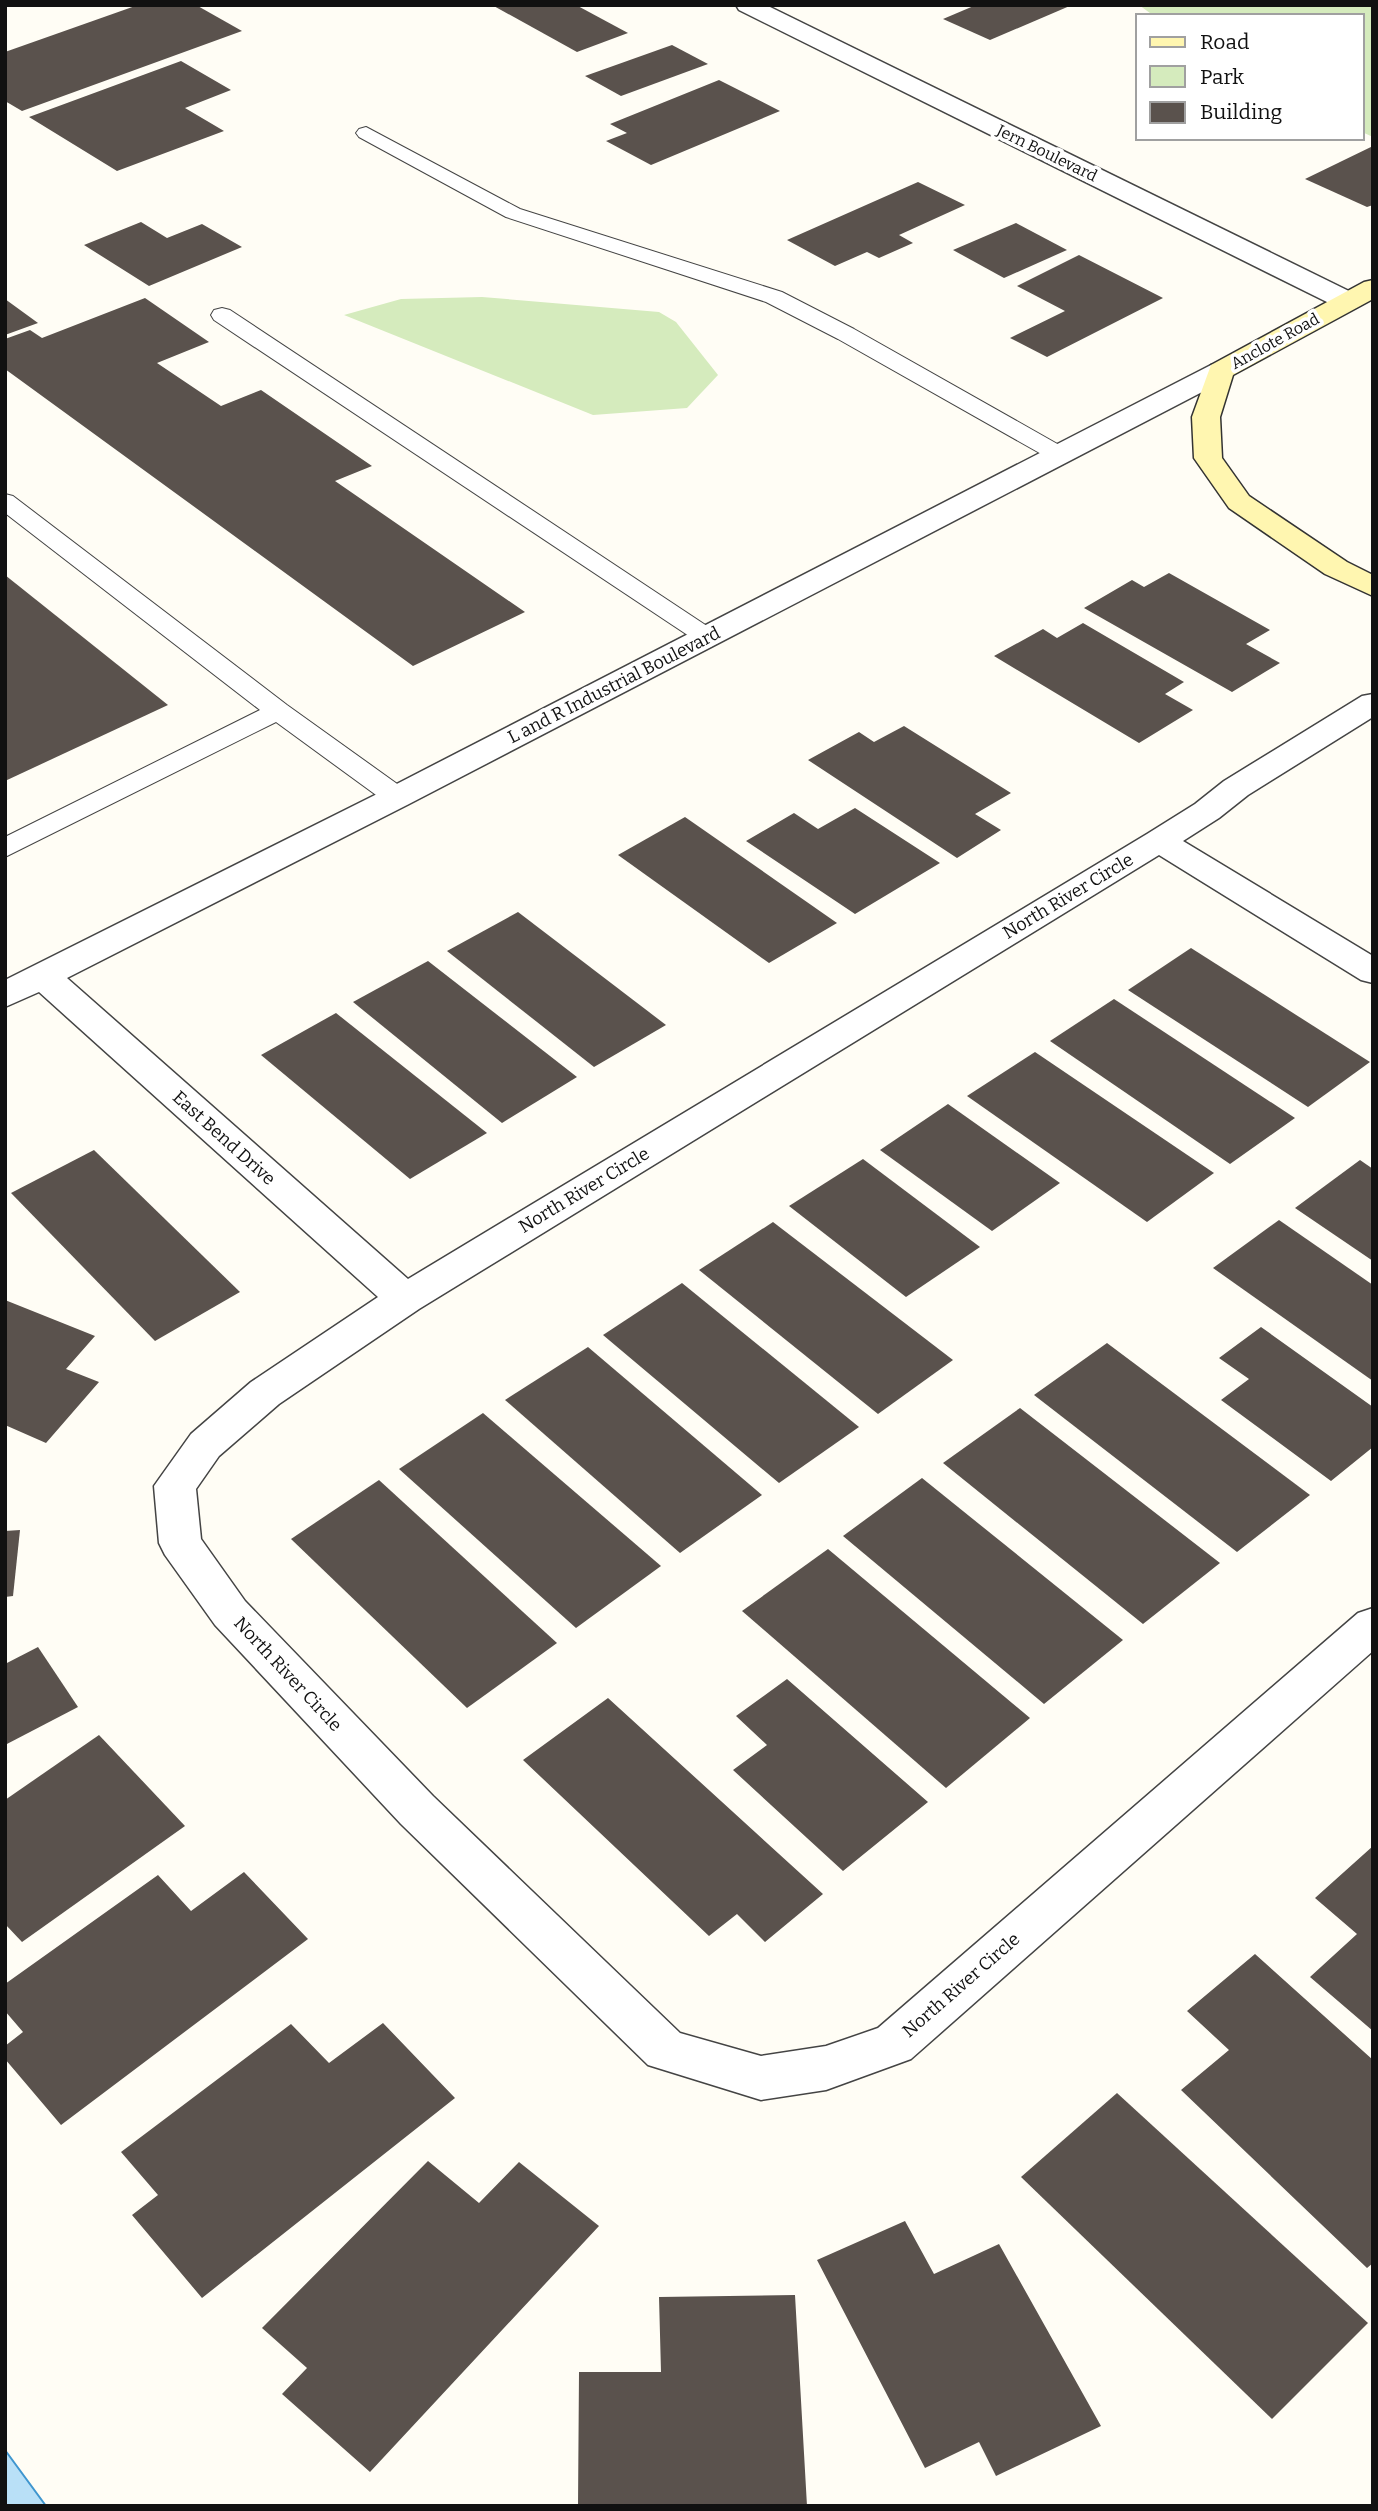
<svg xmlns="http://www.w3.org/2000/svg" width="1378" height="2511" viewBox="0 0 1378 2511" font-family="Bitter,serif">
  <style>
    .green { fill: #d5ebbd }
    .water { fill: #b9e0f7; stroke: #3f96cf; stroke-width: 2 }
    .building { fill: #5a524d }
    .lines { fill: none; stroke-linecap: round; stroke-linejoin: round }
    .lane-casing { stroke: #444; stroke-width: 2 }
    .street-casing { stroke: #444; stroke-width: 3 }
    .secondary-casing { stroke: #333; stroke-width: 3 }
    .lane { fill: #fff; fill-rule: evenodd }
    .street { fill: #fff; fill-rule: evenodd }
    .secondary { fill: #fff6b0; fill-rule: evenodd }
    .labels { text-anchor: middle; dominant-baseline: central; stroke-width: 7; stroke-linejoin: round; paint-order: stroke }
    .far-street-label { font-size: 16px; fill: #111; stroke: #fff }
    .street-label { font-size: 18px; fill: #111; stroke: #fff }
  </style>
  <rect width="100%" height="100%" fill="#fffdf5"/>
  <g class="green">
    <polygon points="1139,5 1373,5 1373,137 1362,132 1362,16 1154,16"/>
    <polygon points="482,297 659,312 676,322 718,375 687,408 593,415 344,315 401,299"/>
  </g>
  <polygon class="water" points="5,2450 46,2506 5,2506"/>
  <g class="building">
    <polygon points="138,5 196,5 242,31 22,111 5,101 5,52"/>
    <polygon points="492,5 576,5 628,33 577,52"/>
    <polygon points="976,5 1072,5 990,40 943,19"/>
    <polygon points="672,45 708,64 621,96 585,76"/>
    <polygon points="181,61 231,90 185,108 224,131 117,171 29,117"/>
    <polygon points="719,80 780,111 651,165 606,141 627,133 610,124"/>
    <polygon points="1373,146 1373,205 1367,207 1305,179"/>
    <polygon points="918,182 965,205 899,235 913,243 879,258 867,252 835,266 787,240"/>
    <polygon points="141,222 167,238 202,224 242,247 149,286 84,245"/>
    <polygon points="1016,223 1067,250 1004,278 953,250"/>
    <polygon points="1079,255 1163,298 1047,357 1010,338 1065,311 1017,286"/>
    <polygon points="145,298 209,342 157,363 221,406 261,390 372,466 335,481 525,612 413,666 5,369 5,339 30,330 42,338"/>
    <polygon points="5,299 38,323 5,335"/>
    <polygon points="1169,573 1270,630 1246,644 1280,663 1232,692 1084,608 1132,580 1144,587"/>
    <polygon points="5,575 168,705 5,781"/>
    <polygon points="1083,623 1184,682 1165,694 1193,710 1139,743 994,656 1043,629 1057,638"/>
    <polygon points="904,726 1011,793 975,814 1001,830 957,858 808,760 859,732 874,742"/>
    <polygon points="855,808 940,863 855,914 746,841 794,813 818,829"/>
    <polygon points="685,817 837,923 769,963 618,855"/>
    <polygon points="518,912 666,1025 594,1067 447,951"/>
    <polygon points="1191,948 1370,1062 1308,1107 1128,990"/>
    <polygon points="428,961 577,1077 502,1123 353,1002"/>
    <polygon points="1114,999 1295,1118 1230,1164 1050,1041"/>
    <polygon points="336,1013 487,1133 410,1179 261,1055"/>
    <polygon points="1035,1052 1214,1173 1147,1222 967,1096"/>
    <polygon points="948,1104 1060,1183 992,1231 880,1150"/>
    <polygon points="94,1150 240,1292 155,1341 11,1193"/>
    <polygon points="863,1159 980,1247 906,1297 789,1206"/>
    <polygon points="1360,1160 1373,1169 1373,1261 1295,1208"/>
    <polygon points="1279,1220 1373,1285 1373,1381 1213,1268"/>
    <polygon points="773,1222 953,1360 878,1414 699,1270"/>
    <polygon points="682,1283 859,1427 779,1483 603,1335"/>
    <polygon points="5,1300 95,1336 66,1369 99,1382 46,1443 5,1425"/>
    <polygon points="1261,1327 1373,1407 1373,1447 1331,1481 1221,1400 1249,1379 1219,1358"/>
    <polygon points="1107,1343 1310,1495 1237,1552 1034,1395"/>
    <polygon points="588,1347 762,1495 680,1553 505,1400"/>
    <polygon points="1020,1408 1220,1563 1143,1624 943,1463"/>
    <polygon points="483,1413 661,1566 576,1628 399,1469"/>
    <polygon points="922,1478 1123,1640 1044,1704 843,1536"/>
    <polygon points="379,1480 557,1643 467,1708 291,1539"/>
    <polygon points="20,1530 13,1596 5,1597 5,1531"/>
    <polygon points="828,1549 1030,1718 946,1788 742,1611"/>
    <polygon points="38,1647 78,1707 5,1745 5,1664"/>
    <polygon points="787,1679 928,1802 843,1871 733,1770 767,1745 736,1716"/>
    <polygon points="608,1698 823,1894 765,1942 737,1914 709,1936 523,1760"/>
    <polygon points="99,1735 185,1826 22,1942 5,1924 5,1800"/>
    <polygon points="1373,1846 1373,2031 1310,1977 1357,1934 1315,1898"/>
    <polygon points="244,1872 308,1939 61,2125 5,2059 5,2046 23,2032 5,2011 5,1984 158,1875 191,1911"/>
    <polygon points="1255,1954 1373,2060 1373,2263 1367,2268 1181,2090 1229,2050 1187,2011"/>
    <polygon points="383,2023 455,2098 202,2298 132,2215 158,2195 121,2152 291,2024 329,2063"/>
    <polygon points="1117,2093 1368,2323 1272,2419 1021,2177"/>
    <polygon points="428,2161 479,2203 519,2162 599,2226 370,2472 282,2394 307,2368 262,2328"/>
    <polygon points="905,2221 934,2274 999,2244 1101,2426 996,2476 979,2442 925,2468 817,2260"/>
    <polygon points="795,2295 807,2506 578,2506 579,2372 661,2372 659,2297"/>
  </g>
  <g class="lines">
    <defs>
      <g id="lane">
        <polygon points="366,127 520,209 782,292 854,329 1068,450 1072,455 1068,460 1052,460 838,339 766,302 506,217 359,137 356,133 359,129"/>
        <polygon points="222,308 230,310 716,632 720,637 716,642 707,645 698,642 214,320 211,315 214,310"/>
        <polygon points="5,494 13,496 287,705 407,791 410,797 407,803 397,805 387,803 276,722 5,857 5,837 260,710 5,513"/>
      </g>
      <g id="street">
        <polygon points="736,5 766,5 1357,295 1360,301 1357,307 1347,309 1337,307 739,10"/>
        <polygon points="1221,363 1231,365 1235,371 1231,377 409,804 67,978 408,1279 1147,834 1195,804 1224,781 1362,696 1373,694 1373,717 1248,795 1219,818 1183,841 1373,956 1373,983 1361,980 1159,855 419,1309 279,1404 219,1456 196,1489 201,1539 245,1601 433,1796 680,2033 761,2056 826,2046 878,2028 1358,1613 1373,1608 1373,1651 911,2059 826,2090 761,2100 648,2065 401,1824 215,1625 165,1555 159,1543 154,1486 191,1434 251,1382 378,1297 39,992 5,1007 5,980 385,790 1211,365"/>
      </g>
      <polygon id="secondary" points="1373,280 1373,299 1233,375 1220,417 1222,458 1249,496 1347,562 1373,575 1373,596 1325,574 1229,508 1194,458 1192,417 1211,365 1364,282"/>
    </defs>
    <use href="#lane" class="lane-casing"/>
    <use href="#street" class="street-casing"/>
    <use href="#secondary" class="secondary-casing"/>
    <use href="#lane" class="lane"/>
    <use href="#street" class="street"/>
    <use href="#secondary" class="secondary"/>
  </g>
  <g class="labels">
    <g class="far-street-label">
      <text transform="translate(1047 153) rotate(26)">Jern Boulevard</text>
      <text transform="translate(1275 341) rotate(-29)">Anclote Road</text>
    </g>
    <g class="street-label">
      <text transform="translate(614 685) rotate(-27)">L and R Industrial Boulevard</text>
      <text transform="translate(1068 896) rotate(-31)">North River Circle</text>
      <text transform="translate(224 1138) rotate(42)">East Bend Drive</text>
      <text transform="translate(584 1190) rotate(-31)">North River Circle</text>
      <text transform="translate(288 1674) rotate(47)">North River Circle</text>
      <text transform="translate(961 1985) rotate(-41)">North River Circle</text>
    </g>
  </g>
  <rect width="1378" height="2511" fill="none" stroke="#111111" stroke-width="14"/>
  <rect x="1136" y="14" width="228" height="126" fill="#ffffff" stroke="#a0a0a0" stroke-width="2"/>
  <rect x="1150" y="37" width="35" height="10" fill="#fff6b0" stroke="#a0a0a0" stroke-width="2"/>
  <text x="1200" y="49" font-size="21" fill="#111111">Road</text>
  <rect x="1150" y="66" width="35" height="21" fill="#d5ebbd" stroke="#a0a0a0" stroke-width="2"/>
  <text x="1200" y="84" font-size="21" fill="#111111">Park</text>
  <rect x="1150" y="102" width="35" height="21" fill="#5a524d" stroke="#a0a0a0" stroke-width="2"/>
  <text x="1200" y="119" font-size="21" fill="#111111">Building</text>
</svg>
